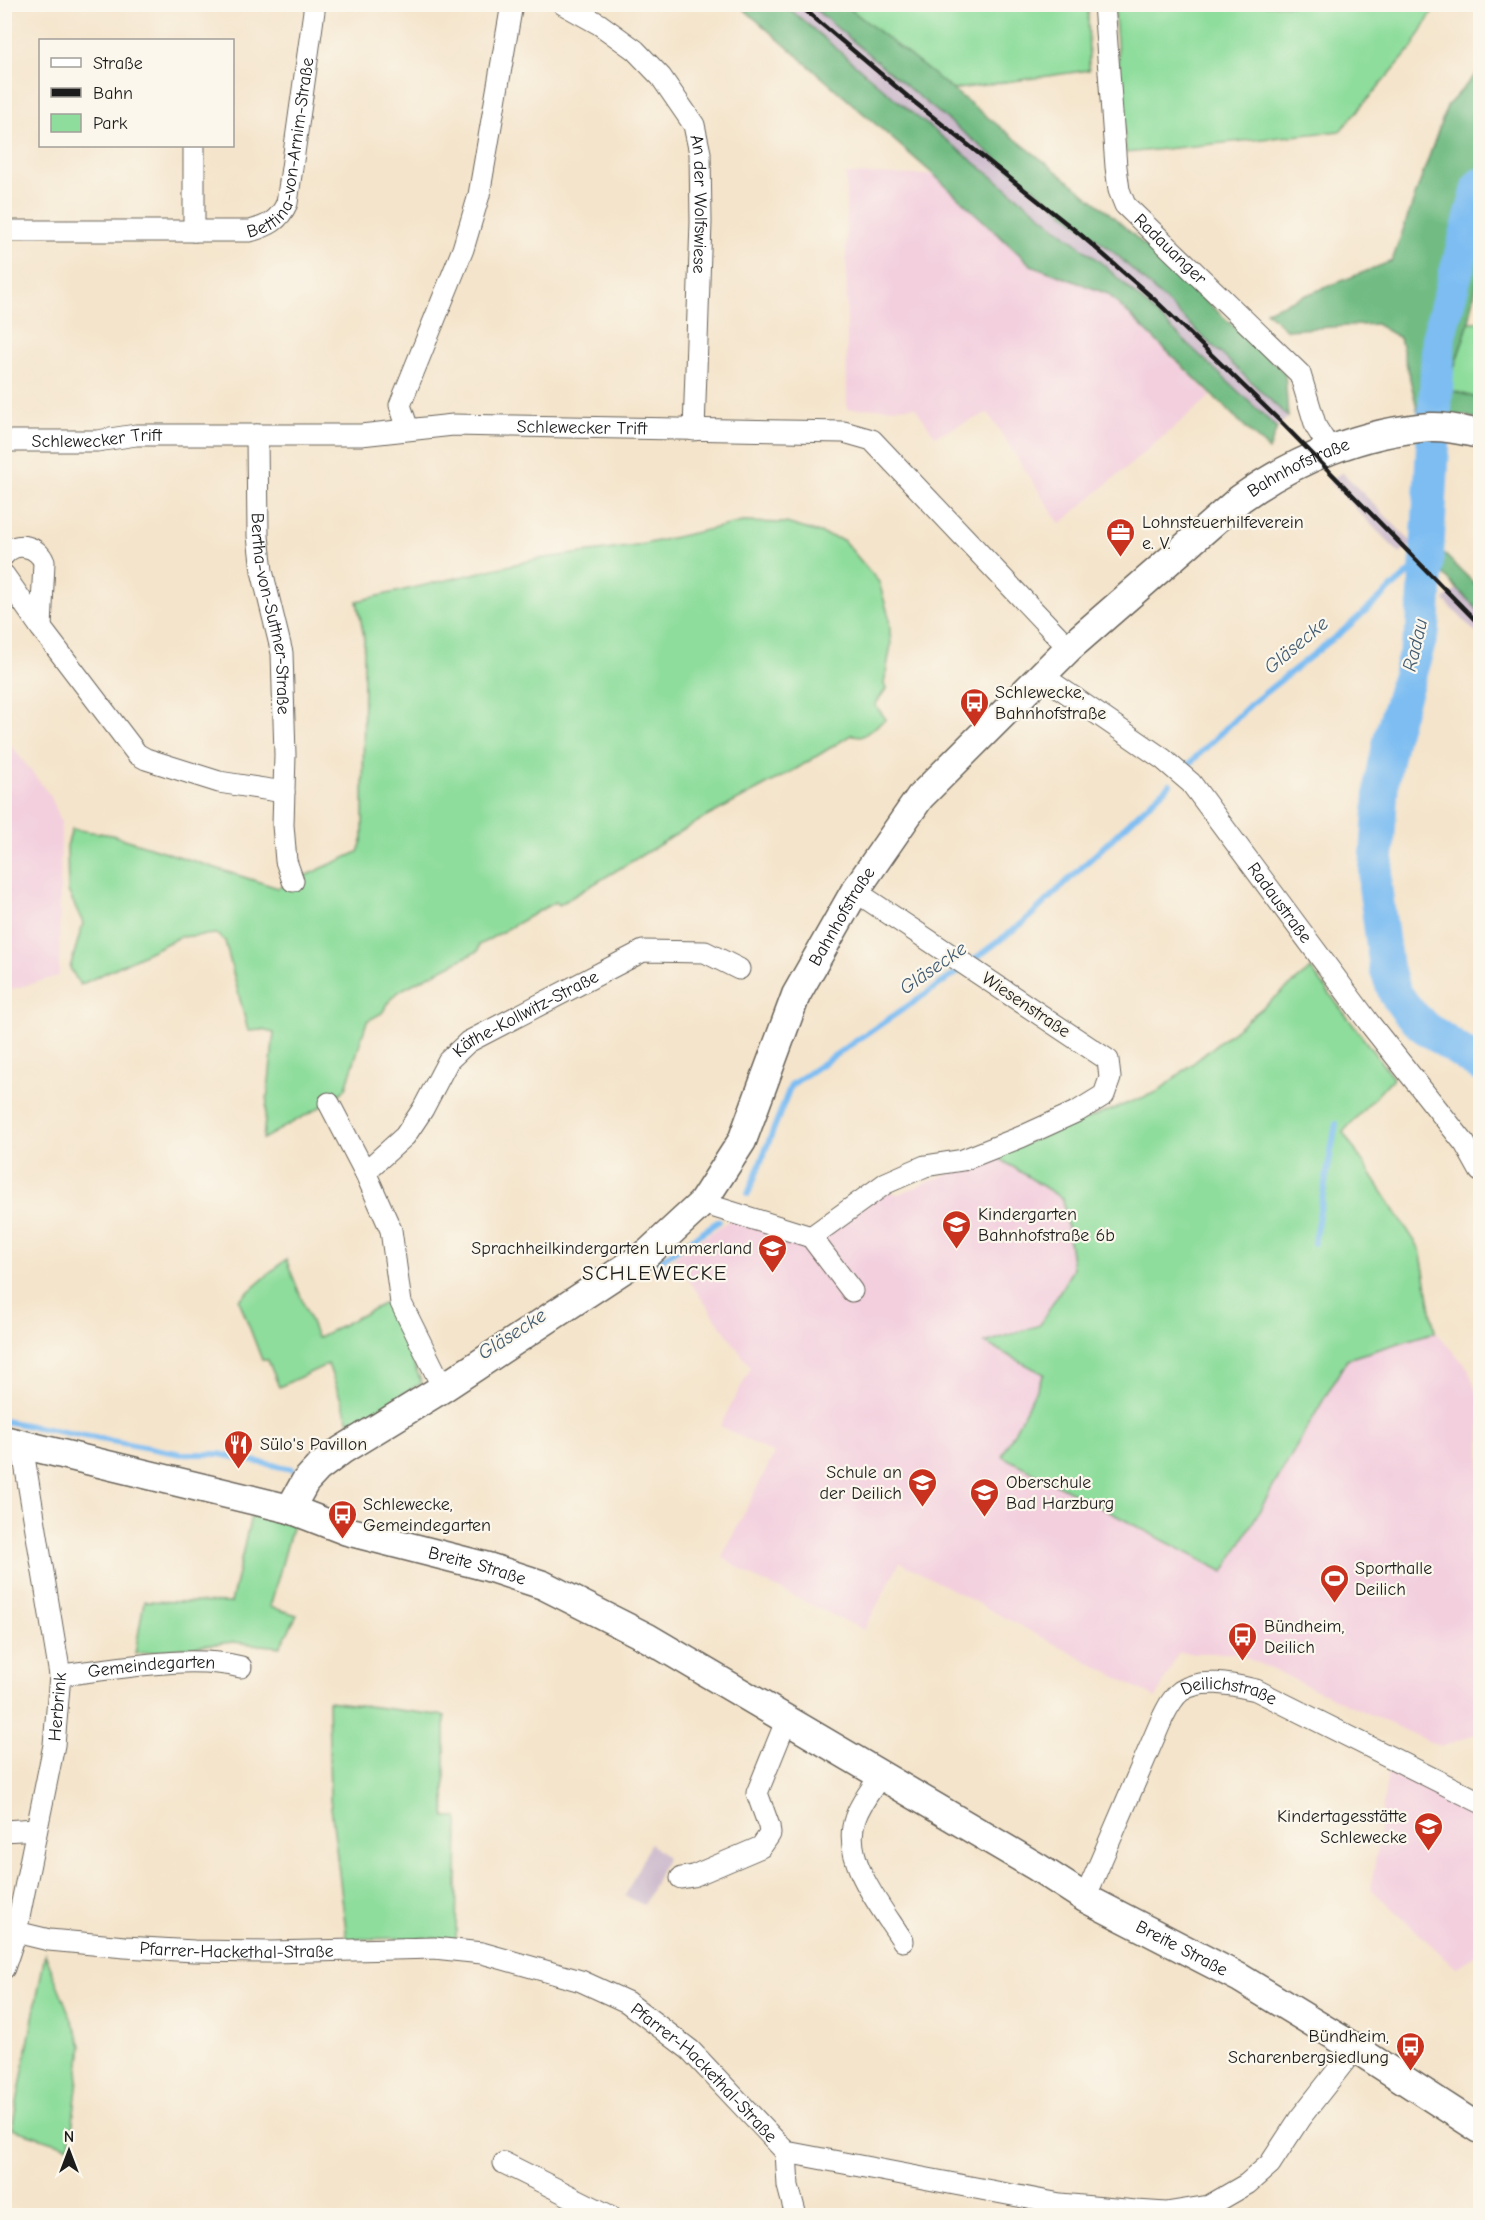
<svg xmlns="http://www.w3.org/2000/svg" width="1485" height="2220" viewBox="0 0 1485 2220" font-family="'Comic Neue',sans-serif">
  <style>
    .built { fill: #f3cfde }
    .industrial { fill: #cfbdce }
    .green { fill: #8edd9c; stroke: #557c5c; stroke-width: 1.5 }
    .forest { fill: #72bc84; stroke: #476c50; stroke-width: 1.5 }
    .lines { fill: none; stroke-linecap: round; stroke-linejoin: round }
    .stream { stroke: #7dbdf2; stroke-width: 6 }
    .river { stroke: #7dbdf2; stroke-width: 34 }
    .street-casing { stroke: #686259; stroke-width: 23 }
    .secondary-casing { stroke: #686259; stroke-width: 31 }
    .street { stroke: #fff; stroke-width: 21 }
    .secondary { stroke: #fff; stroke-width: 28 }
    .rail { stroke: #1c1c1c; stroke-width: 4.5 }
    .labels { text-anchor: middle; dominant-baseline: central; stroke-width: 4.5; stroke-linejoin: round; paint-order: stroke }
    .street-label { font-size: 18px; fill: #1c1c1c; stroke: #fbf7ec }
    .poi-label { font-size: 18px; fill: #1c1c1c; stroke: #fbf7ec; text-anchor: start }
    .water-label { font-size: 20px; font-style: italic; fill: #435c72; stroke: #fbf7ec }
    .quarter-label { font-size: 21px; letter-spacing: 1.5px; fill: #1c1c1c; stroke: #fbf7ec }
  </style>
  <rect width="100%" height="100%" fill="#fbf7ec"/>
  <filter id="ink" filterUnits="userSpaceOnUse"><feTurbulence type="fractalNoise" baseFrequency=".0167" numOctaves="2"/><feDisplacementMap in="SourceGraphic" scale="12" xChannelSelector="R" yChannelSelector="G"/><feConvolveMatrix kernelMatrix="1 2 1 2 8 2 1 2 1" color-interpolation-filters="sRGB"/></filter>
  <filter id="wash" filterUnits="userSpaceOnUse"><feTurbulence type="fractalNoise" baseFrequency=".008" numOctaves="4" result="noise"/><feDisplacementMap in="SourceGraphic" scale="24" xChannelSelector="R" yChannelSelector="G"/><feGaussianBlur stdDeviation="1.35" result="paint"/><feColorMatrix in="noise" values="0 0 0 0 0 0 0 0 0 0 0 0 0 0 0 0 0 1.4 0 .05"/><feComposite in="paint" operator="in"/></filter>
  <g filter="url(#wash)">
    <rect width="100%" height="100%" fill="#f4e4cb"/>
    <g class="built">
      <polygon points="846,174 934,175 1031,265 1108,294 1211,396 1060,524 988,413 935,436 915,407 847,409"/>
      <polygon points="4,736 51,797 61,821 59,976 5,991"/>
      <polygon points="994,1155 1063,1199 1073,1269 1040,1325 986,1343 1045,1374 1223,1572 1347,1359 1435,1332 1468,1368 1480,1401 1480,1732 1441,1747 1236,1653 1178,1653 1156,1698 900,1562 864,1630 755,1578 722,1557 774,1454 720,1426 751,1368 673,1258 733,1218 809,1241 887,1192 899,1194"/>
      <polygon points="1388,1772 1480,1813 1480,1953 1456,1968 1371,1889"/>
    </g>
    <g class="industrial">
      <polygon points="785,5 810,5 918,96 1117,255 1288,417 1277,428 1105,266 906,108"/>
      <polygon points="1342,472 1413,544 1400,554 1329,482"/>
      <polygon points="1457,589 1480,612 1480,637 1444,600"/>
      <polygon points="650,1844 667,1857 644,1905 625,1896"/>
    </g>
    <g class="green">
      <polygon points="845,5 1088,5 1089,70 951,90"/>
      <polygon points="1114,5 1436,5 1412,48 1340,131 1126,153"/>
      <polygon points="1469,322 1480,322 1480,399 1447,390"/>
      <polygon points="742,522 786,523 843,540 879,582 889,617 891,645 884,684 886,689 875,705 886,719 863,736 851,735 796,769 697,822 559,905 555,902 479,945 478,951 405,988 393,996 382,1013 367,1021 346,1088 335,1099 263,1139 274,1033 262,1030 248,1031 225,941 216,934 180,937 80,985 70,968 83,923 68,891 67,846 72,829 112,835 278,888 358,852 363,838 364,637 357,601 537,559 636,546"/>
      <polygon points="1311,969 1393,1078 1343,1132 1420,1249 1435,1332 1347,1359 1224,1572 1002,1456 1044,1374 985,1343 1040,1325 1073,1269 1063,1199 994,1155 1157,1092"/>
      <polygon points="286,1259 317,1338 389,1301 390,1312 422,1383 350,1425 328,1364 279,1387 268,1360 262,1360 239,1300"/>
      <polygon points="251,1516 293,1524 270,1607 297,1615 280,1647 233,1642 135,1654 144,1601 231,1603"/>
      <polygon points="328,1701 445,1716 445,1817 458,1817 456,1939 418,1938 347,1939 330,1799"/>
      <polygon points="45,1954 82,2045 70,2147 12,2129"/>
    </g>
    <g class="forest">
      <polygon points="739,5 785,5 906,108 1105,266 1277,428 1269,450 1108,294 1031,265 934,175"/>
      <polygon points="810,5 845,5 1107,211 1285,373 1288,417 1117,255 918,96"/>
      <polygon points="1480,70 1480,268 1469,322 1447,389 1480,399 1480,420 1466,416 1418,412 1400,338 1376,324 1287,330 1266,311 1392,261 1447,106"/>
      <polygon points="1435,545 1480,589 1480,612 1433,564"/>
    </g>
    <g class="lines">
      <g class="stream">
        <polyline points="1189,764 1251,704 1344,630 1428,556"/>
        <polyline points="748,1194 791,1085 955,974 1024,922 1170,784"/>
        <polyline points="1314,1243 1336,1124"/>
        <polyline points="658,1262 719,1221"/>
        <polyline points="4,1421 181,1454 219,1454 292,1469"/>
      </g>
      <polyline class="river" points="1480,185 1439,335 1423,629 1391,736 1382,780 1375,886 1386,968 1395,993 1407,1010 1423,1026 1480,1065"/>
    </g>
  </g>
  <g filter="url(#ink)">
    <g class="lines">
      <defs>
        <g id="street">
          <path id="s1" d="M563,4l36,20 36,26 26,27 33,48 6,28 1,69 -7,208"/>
          <path id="s2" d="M1104,4l12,163 3,23 6,15 175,169 16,53 15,24"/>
          <polyline points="194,146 194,231"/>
          <path id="s3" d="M4,231h246c18,-5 29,-10 37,-28l28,-199"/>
          <polyline points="408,429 400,405 463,249 479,195 512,4"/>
          <path id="s4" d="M257,435l1,101 4,35 20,82 3,102 -2,70 3,36 7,20"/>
          <path id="s5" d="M4,441h93l39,-6h225l92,-10 391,7 28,8 197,208"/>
          <path d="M4,555c12,-15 34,-9 40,7l-3,66"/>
          <polyline points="4,575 41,628 137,754 146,759 219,782 284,792"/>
          <path id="s6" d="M1041,675l122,84 28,24 179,241 95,120 15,27"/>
          <polyline points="329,1103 365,1172 391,1230 401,1303 443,1388"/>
          <path id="s7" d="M365,1172l40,-36 18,-27 25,-48 20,-19 175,-91 62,1 34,17"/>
          <polyline points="702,1203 811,1237 852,1291"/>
          <polyline points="811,1237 886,1183 925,1166 963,1160 1021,1137 1078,1111 1104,1095 1110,1078 1108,1060 855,891"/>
          <path id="s8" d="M60,1675c56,-6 128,-21 181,-8"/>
          <path d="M881,1775c-9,14 -21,28 -26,44 -14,41 27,89 48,122"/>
          <polyline points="4,1831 36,1829"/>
          <polyline points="681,1878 693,1876 761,1847 770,1834 769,1826 757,1793 787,1719"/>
          <path id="s9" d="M1085,1898l77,-179c5,-10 10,-21 19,-28 20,-14 53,-6 75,-1l224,112"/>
          <path id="s10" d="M16,1932l33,8 76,7 69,4 78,1 162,-4 48,5 99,28 46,21 63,48 96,102 274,52 76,7 30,2 43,-7 38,-22 23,-20 30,-46 55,-70"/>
          <path id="s11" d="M4,1968l12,-36 38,-187 6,-70 -38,-230"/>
          <polyline points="786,2152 788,2186 796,2216"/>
          <polyline points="504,2163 610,2216"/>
        </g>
        <g id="secondary">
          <path id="s12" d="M4,1440l286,69 57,22 141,36 55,18 105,53 389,229 48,31 155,80 115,70 125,81"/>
          <path id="s13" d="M290,1509l15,-27 13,-14 24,-18 101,-62 205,-135 54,-50 40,-62 54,-146 59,-104 65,-94 149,-149 171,-149c54,-39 124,-68 191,-72 16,-1 34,4 49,7"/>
        </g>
      </defs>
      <use href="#street" class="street-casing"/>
      <use href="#secondary" class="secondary-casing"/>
      <use href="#street" class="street"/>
      <use href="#secondary" class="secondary"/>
      <polyline class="rail" points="798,4 913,101 1081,235 1155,300 1282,423 1480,625"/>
    </g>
  </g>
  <defs>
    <symbol id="office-pin" viewBox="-11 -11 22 30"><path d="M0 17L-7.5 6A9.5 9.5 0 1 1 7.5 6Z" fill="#c8321e" stroke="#fbf7ec"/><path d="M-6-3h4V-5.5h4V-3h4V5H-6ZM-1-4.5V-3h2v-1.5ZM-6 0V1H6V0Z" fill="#fff"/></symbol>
    <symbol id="bus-pin" viewBox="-11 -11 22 30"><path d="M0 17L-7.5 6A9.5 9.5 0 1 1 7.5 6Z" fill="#c8321e" stroke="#fbf7ec"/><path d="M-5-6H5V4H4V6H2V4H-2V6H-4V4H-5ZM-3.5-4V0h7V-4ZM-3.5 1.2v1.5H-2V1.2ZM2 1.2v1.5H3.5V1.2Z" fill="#fff"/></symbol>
    <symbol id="school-pin" viewBox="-11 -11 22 30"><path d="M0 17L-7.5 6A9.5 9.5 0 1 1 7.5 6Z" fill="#c8321e" stroke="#fbf7ec"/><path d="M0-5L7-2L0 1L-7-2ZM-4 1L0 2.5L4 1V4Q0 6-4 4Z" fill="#fff"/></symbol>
    <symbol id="restaurant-pin" viewBox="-11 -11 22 30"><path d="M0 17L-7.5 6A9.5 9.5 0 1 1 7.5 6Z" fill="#c8321e" stroke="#fbf7ec"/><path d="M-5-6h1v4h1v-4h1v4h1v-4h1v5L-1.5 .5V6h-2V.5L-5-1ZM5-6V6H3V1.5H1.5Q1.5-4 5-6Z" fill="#fff"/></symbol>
    <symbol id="stadium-pin" viewBox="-11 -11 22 30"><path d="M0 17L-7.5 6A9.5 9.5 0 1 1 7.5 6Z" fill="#c8321e" stroke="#fbf7ec"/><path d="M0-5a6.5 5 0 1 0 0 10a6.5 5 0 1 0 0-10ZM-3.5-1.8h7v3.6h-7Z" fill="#fff"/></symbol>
  </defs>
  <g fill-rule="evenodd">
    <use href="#office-pin" x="1104" y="516" width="33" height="45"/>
    <use href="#bus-pin" x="958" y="686" width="33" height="45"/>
    <use href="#school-pin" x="940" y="1208" width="33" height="45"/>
    <use href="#school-pin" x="756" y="1232" width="33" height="45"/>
    <use href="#restaurant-pin" x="222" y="1428" width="33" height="45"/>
    <use href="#school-pin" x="906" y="1466" width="33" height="45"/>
    <use href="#school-pin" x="968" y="1476" width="33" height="45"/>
    <use href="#bus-pin" x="326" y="1498" width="33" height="45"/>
    <use href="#stadium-pin" x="1318" y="1562" width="33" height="45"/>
    <use href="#bus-pin" x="1226" y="1620" width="33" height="45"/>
    <use href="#school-pin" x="1412" y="1810" width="33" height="45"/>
    <use href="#bus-pin" x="1394" y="2030" width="33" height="45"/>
  </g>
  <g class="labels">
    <g class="street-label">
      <text stroke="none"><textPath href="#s3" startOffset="342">Bettina-von-Arnim-Straße</textPath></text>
      <text stroke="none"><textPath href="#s1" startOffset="261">An der Wolfswiese</textPath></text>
      <text stroke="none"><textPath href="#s2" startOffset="266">Radauanger</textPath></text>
      <text stroke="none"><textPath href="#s5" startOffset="579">Schlewecker Trift</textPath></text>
      <text stroke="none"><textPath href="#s5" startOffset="93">Schlewecker Trift</textPath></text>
      <text stroke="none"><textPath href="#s13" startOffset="1485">Bahnhofstraße</textPath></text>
      <text stroke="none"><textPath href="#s4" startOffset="180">Bertha-von-Suttner-Straße</textPath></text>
      <text stroke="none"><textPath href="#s6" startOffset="334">Radaustraße</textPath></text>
      <text stroke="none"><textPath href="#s13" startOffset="838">Bahnhofstraße</textPath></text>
      <text transform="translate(1026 1005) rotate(34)">Wiesenstraße</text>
      <text stroke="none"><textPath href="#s7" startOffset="232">Käthe-Kollwitz-Straße</textPath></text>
      <text stroke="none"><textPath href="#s12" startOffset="490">Breite Straße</textPath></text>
      <text stroke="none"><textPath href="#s8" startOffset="92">Gemeindegarten</textPath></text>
      <text stroke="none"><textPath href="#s9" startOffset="279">Deilichstraße</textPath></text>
      <text stroke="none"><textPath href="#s11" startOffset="267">Herbrink</textPath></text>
      <text stroke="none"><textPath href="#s12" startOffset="1294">Breite Straße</textPath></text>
      <text stroke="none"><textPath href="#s10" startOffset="222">Pfarrer-Hackethal-Straße</textPath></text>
      <text stroke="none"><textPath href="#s10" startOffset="726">Pfarrer-Hackethal-Straße</textPath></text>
    </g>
    <g class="poi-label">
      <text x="1142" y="522">Lohnsteuerhilfeverein<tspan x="1142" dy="21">e. V.</tspan></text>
      <text x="995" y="692">Schlewecke,<tspan x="995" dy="21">Bahnhofstraße</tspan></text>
      <text x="978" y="1214">Kindergarten<tspan x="978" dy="21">Bahnhofstraße 6b</tspan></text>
      <text x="752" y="1248" text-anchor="end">Sprachheilkindergarten Lummerland</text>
      <text x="260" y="1444">Sülo's Pavillon</text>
      <text x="902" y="1472" text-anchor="end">Schule an<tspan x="902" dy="21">der Deilich</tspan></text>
      <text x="1006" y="1482">Oberschule<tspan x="1006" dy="21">Bad Harzburg</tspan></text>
      <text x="363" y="1504">Schlewecke,<tspan x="363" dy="21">Gemeindegarten</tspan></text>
      <text x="1355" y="1568">Sporthalle<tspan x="1355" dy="21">Deilich</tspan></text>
      <text x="1264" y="1626">Bündheim,<tspan x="1264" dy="21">Deilich</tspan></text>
      <text x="1407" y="1816" text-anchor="end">Kindertagesstätte<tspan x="1407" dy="21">Schlewecke</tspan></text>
      <text x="1389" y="2036" text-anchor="end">Bündheim,<tspan x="1389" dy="21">Scharenbergsiedlung</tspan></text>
    </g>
    <g class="water-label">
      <text transform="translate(1296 645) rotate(-40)">Gläsecke</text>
      <text transform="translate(1415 645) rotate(-77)">Radau</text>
      <text transform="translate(933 968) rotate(-35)">Gläsecke</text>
      <text transform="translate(512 1334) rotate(-33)">Gläsecke</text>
    </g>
    <g class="quarter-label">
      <text x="655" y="1273">SCHLEWECKE</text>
    </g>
  </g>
  <rect width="1485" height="2220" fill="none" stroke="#fbf7ec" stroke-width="24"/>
  <rect x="39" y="39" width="195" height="108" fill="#fbf7ec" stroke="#a29f99" stroke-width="1.5"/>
  <rect x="51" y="58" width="30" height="9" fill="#ffffff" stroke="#a29f99" stroke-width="1.5"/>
  <text x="93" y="69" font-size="18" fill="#1c1c1c">Straße</text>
  <rect x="51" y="88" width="30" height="9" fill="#1c1c1c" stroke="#a29f99" stroke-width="1.5"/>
  <text x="93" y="99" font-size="18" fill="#1c1c1c">Bahn</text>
  <rect x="51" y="114" width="30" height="18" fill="#8edd9c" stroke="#a29f99" stroke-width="1.5"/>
  <text x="93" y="129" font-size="18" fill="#1c1c1c">Park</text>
  <g transform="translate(69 2151)" stroke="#fbf7ec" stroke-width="4.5" paint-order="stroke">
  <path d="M0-4.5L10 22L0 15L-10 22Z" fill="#1c1c1c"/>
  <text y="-9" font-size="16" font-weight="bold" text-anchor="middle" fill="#1c1c1c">N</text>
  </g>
</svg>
